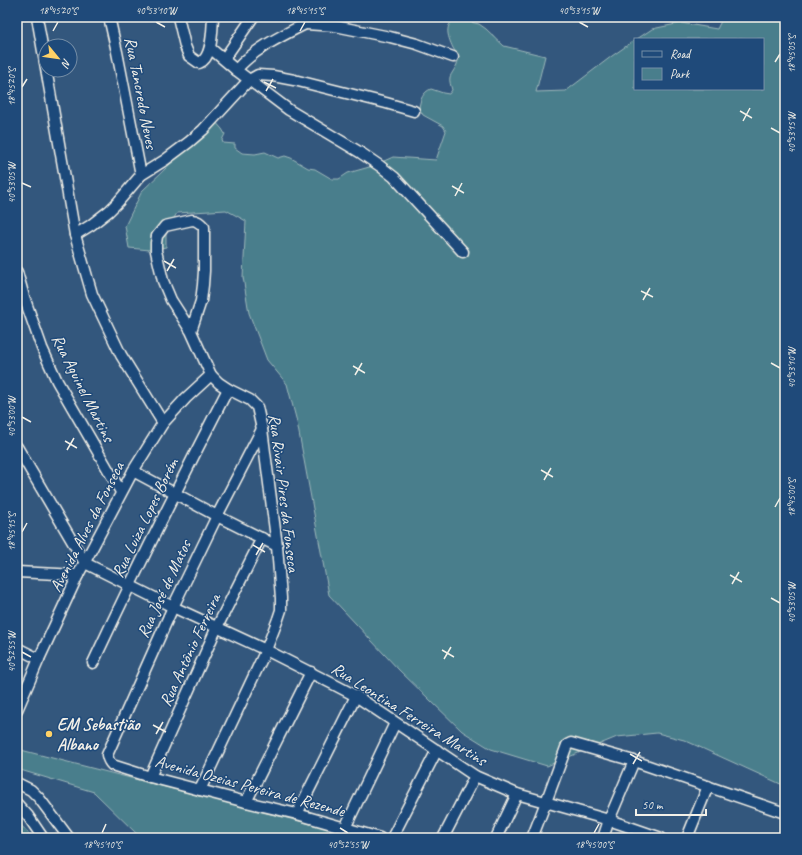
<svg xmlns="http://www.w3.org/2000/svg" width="802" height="855" viewBox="0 0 802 855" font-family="Caveat,sans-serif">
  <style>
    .green { fill: #497e8c; stroke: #9eb8ba }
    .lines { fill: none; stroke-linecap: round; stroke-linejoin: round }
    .street-casing { stroke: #f4f1e8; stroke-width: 13 }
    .street { stroke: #1f4a7a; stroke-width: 10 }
    .ticks { fill: none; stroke: #f4f1e8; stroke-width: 1.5 }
    .poi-dot { fill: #ffd166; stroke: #1f4a7a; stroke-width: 1.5 }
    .labels { text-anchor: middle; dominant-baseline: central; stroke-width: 3; stroke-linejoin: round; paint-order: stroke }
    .street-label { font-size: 17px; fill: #f4f1e8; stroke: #1f4a7a }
    .poi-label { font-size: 17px; font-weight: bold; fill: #f4f1e8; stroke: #1f4a7a; text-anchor: start }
    .neatline { fill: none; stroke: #f4f1e8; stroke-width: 1.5 }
    .ticks-label { font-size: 10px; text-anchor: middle; fill: #f4f1e8 }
  </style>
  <rect width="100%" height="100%" fill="#33577d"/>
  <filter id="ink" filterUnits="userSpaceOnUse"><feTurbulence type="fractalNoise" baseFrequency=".025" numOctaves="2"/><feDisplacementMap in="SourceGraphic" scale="8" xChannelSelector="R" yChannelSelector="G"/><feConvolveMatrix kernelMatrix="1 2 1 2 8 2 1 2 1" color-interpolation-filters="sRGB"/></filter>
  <g filter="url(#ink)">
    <g class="green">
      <path d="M460,17l11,5 8,2 7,5 18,17 41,10 -9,36 30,-1 46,-35 23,-16v49h128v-50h-126l15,-10 29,-6 36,6 6,-12h62v769l-101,-46 -27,-7 -40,4 -70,29 -56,-17 -29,-18 -63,-61 -70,-75 -32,-173 -10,-38 -20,-24 -18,-47 -6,-36 3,-56 -20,-11 -49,3 -11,19v15l-16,3 -21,-2 -4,-22 17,-35 46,-44 26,-27 8,9 3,5 -3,6 1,3 12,1v4l7,5 13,1 10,-2 13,6 7,-2 6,2 17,10 7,1 17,10h7l9,-6 25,-7 20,-9 43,3 10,-29 -3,-5 -20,-11 -4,-7c1,-8 4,-16 12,-19l12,4 6,1 3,-4c-1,-4 -3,-9 -2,-13 3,-7 9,-12 8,-20 -1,-3 -3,-6 -5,-9 -6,-13 -10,-25 7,-31z"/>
      <polygon points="17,749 334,830 362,838 141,838 94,792 17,769"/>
      <polygon points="17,821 33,838 17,838"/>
    </g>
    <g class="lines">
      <defs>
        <g id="street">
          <polyline points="37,17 75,235 92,294 121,355 163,423"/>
          <polyline points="109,17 117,52 141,175"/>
          <path d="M178,17l7,29 4,10 10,7c14,-5 13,-34 14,-46"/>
          <polyline points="306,24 335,26 390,37 417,44 453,57"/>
          <polyline points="210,48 236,70 289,110 361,153 380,166 394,177 463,252"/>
          <polyline points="224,59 253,17"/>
          <path d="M236,70c22,-25 54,-38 83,-53"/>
          <polyline points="75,235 91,225 109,211 118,202 141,175 165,160 189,142 203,130 249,80 258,75 273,76 294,80 386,103 414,111"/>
          <polyline points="17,272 24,297 42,348 57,381 121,492"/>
          <path d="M191,331l10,-30 2,-16 1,-14v-44c-4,-4 -7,-7 -12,-7l-27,6 -8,10 -1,7v8l7,30 8,19 20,31 20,44 8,8 9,6 22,11 7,7 5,22 15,117 4,52v12l-3,9 -12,31 -66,140"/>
          <path d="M262,429l-45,87 -44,91 -66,148c1,5 2,7 5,10l38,12 96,25 51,12 83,24"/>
          <polyline points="17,447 85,563 173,607 266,650 333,684 356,696 475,776 517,794 609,820 661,838"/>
          <polyline points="133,471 217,516 277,546"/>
          <polyline points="17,572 78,575"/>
          <polyline points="17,648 39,659"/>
          <path d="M93,663c43,-92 88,-183 135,-274"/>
          <polyline points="17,710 39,659 78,575 133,471 163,423 186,398 211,375"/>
          <polyline points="150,777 217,627 262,538"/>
          <polyline points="17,783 31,790 39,798 69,838"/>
          <polyline points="246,802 311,672"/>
          <polyline points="17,804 28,816 43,838"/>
          <polyline points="297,814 356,696"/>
          <polyline points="345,828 395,723"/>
          <polyline points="392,838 437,750"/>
          <polyline points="443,838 475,776"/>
          <polyline points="496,838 517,794"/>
          <polyline points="532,838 546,802 567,745 571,743 634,761 785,813"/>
          <polyline points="603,838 609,820 634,761"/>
          <polyline points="687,838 708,786"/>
        </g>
      </defs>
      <use href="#street" class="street-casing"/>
      <use href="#street" class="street"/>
    </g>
  </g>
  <path class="ticks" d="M156,22l9,5M579,22l9,5M53,31l5,-9M300,31l5,-9M775,62l5,-8M264,82l12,6M22,87l5,-8M266,91l7,-12M740,111l12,7M743,121l7,-13M771,128l9,5M22,183l9,4M452,186l12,7M455,196l7,-13M164,261l12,7M167,271l7,-12M641,291l12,6M643,300l7,-12M771,363l9,5M353,366l12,7M355,375l7,-12M22,417l9,5M65,441l12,7M67,450l7,-12M541,470l12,7M544,480l7,-12M775,507l5,-9M22,532l5,-9M253,545l12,7M256,555l7,-12M730,575l12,7M732,584l7,-12M771,598l9,5M442,650l12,7M22,652l9,5M444,659l7,-12M153,725l13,7M156,734l7,-12M630,754l12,7M633,764l7,-12M340,828l8,5M102,833l4,-9M594,833l5,-9"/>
  <circle class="poi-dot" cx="49" cy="734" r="4"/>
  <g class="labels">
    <g class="street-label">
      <text transform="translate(141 93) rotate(79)">Rua Tancredo Neves</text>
      <text transform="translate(83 388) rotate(63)">Rua Aguinel Martins</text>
      <text transform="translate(284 493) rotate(83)">Rua Rivair Pires da Fonseca</text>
      <text transform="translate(145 518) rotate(-64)">Rua Luiza Lopes Borém</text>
      <text transform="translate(87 527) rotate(-63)">Avenida Alves da Fonseca</text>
      <text transform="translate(164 589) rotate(-65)">Rua José de Matos</text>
      <text transform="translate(190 650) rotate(-65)">Rua Antônio Ferreira</text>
      <text transform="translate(409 714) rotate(32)">Rua Leontina Ferreira Martins</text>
      <text transform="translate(250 786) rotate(15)">Avenida Ozeias Pereira de Rezende</text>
    </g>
    <g class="poi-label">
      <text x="57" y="724">EM Sebastião<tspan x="57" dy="20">Albano</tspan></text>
    </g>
  </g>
  <rect width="802" height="855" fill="none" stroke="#1f4a7a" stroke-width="44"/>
  <rect x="634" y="38" width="130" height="52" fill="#1f4a7a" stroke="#748da6"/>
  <rect x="642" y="51" width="20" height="6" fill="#1f4a7a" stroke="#748da6"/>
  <text x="670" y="58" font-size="12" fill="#f4f1e8">Road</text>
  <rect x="642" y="68" width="20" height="12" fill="#497e8c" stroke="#748da6"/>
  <text x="670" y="78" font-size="12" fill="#f4f1e8">Park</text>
  <g transform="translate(58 58) rotate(119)"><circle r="19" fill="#1f4a7a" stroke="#748da6"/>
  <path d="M0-3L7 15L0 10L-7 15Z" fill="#ffd166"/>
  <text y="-6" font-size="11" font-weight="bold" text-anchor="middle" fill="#f4f1e8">N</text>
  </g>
  <path d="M636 809v6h70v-6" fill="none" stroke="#f4f1e8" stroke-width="2"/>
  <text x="642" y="809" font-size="12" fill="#f4f1e8" stroke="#1f4a7a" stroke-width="3" paint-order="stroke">50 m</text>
  <rect x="22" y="22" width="758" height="811" class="neatline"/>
  <g class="ticks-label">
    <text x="58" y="14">18°45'20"S</text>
    <text x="156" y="14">40°53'10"W</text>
    <text x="305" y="14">18°45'15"S</text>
    <text x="579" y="14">40°53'15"W</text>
    <text transform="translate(791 54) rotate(-90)" y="4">18°45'05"S</text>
    <text transform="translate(11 87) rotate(-90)" y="4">18°45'20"S</text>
    <text transform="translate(791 133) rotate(-90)" y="4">40°53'15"W</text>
    <text transform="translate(11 183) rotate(-90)" y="4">40°53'05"W</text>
    <text transform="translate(791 368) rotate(-90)" y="4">40°53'10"W</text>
    <text transform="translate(11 417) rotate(-90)" y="4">40°53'00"W</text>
    <text transform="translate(791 498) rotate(-90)" y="4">18°45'00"S</text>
    <text transform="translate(11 532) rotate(-90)" y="4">18°45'15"S</text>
    <text transform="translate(791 603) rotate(-90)" y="4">40°53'05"W</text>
    <text transform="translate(11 652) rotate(-90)" y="4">40°52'55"W</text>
    <text x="102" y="848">18°45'10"S</text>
    <text x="348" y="848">40°52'55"W</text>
    <text x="594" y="848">18°45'00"S</text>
  </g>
</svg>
